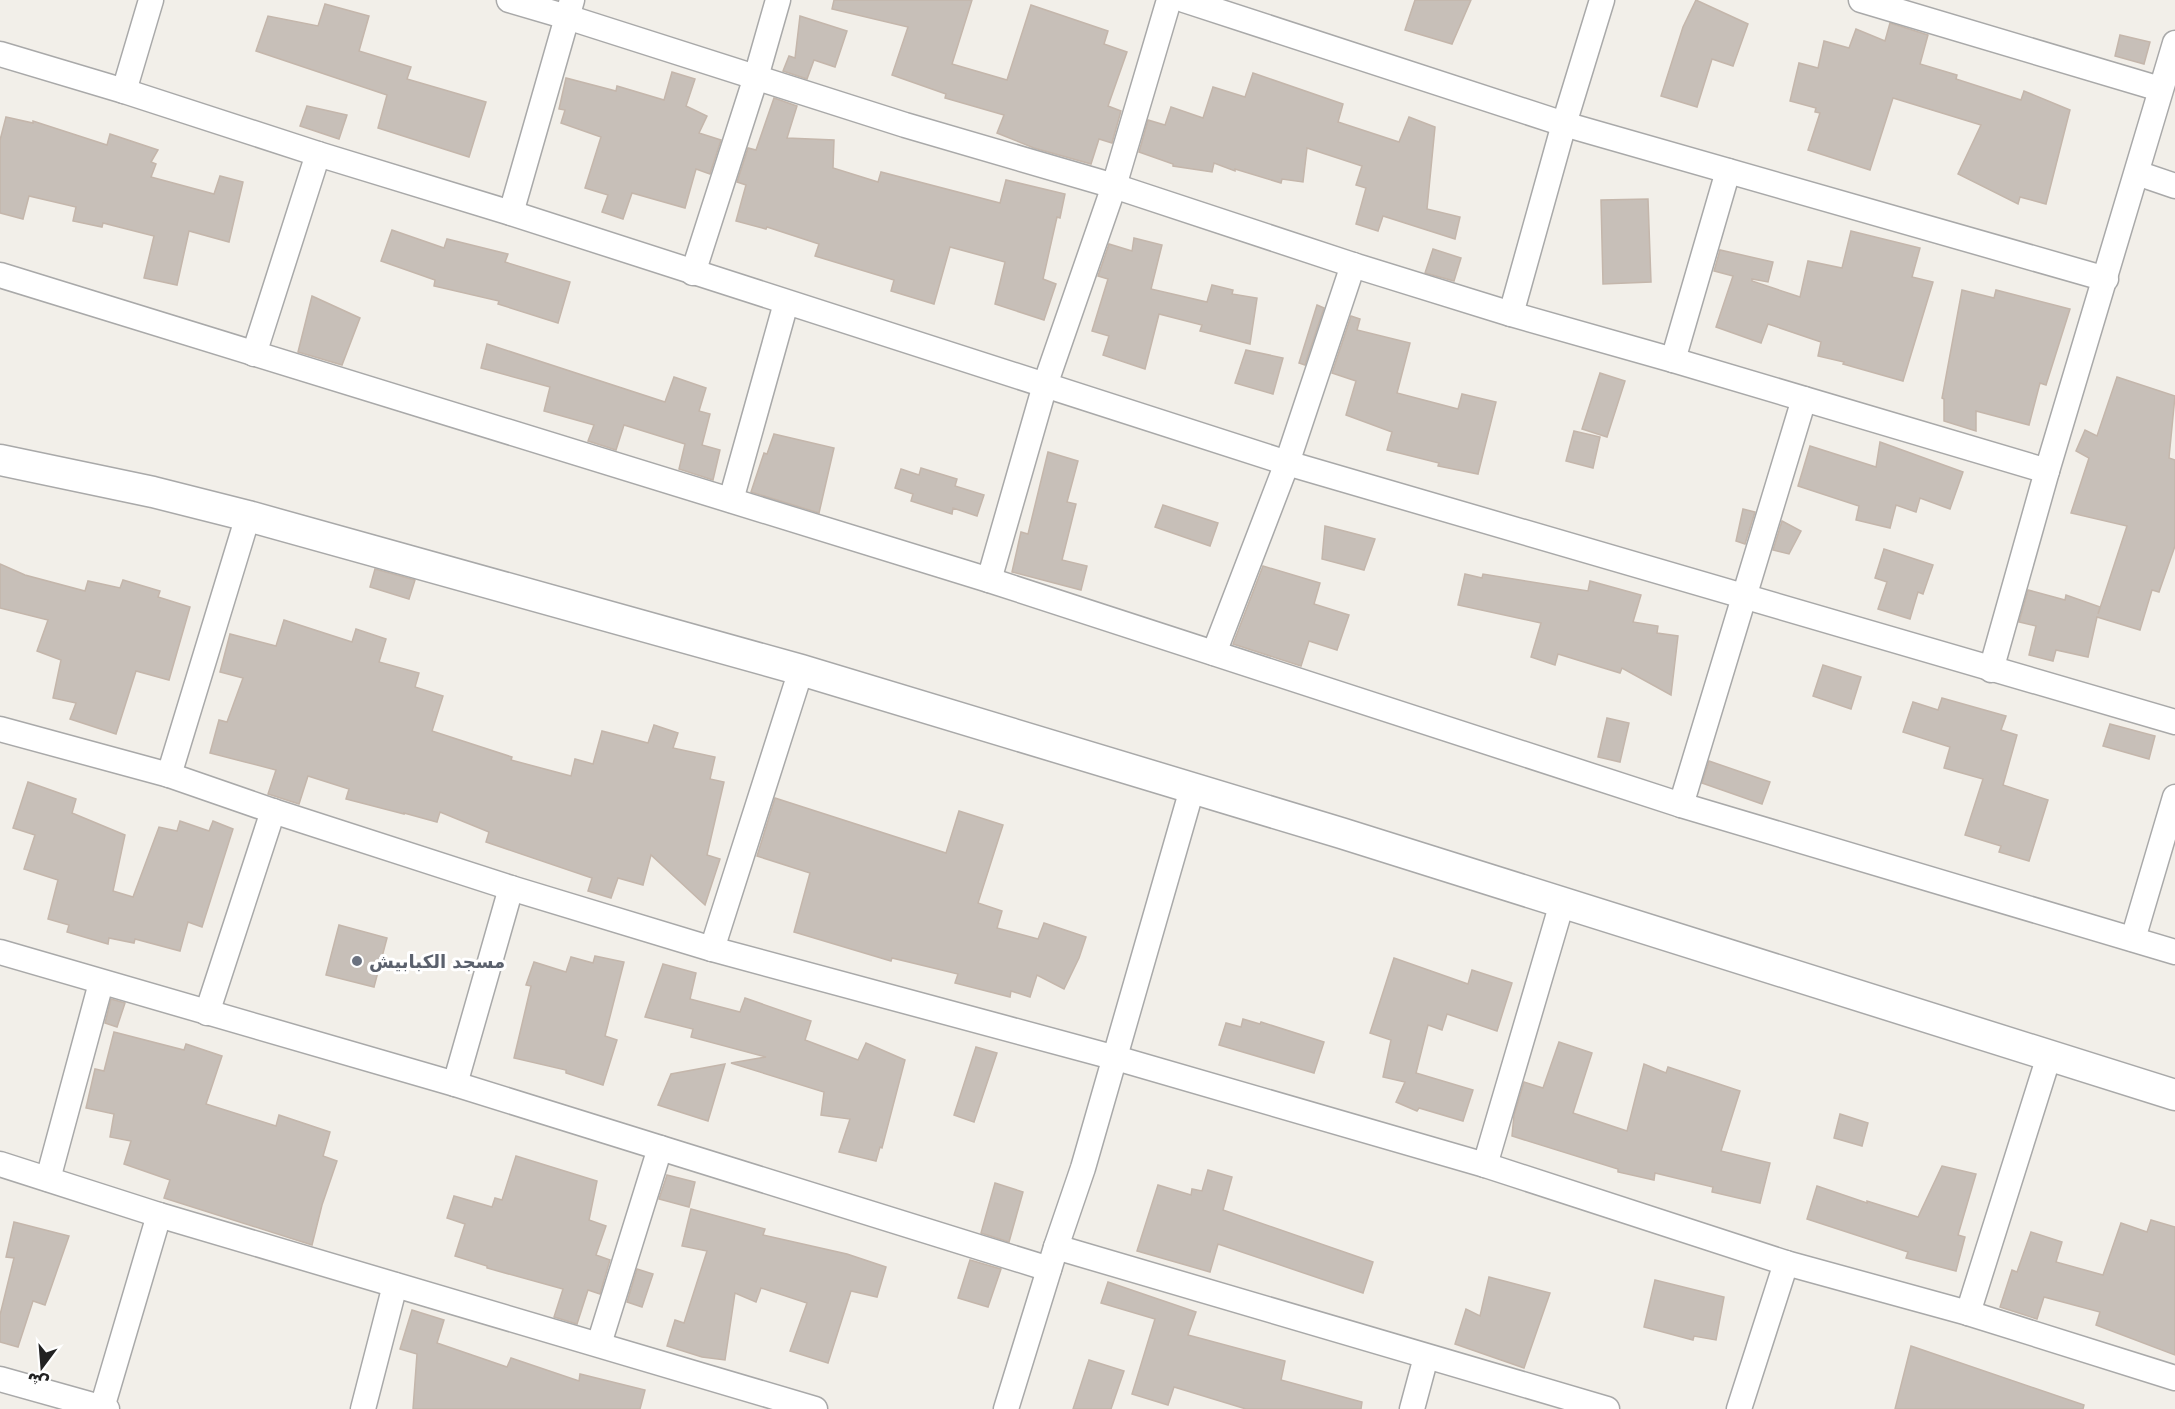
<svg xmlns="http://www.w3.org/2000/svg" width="2175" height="1409" viewBox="0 0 2175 1409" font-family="'DejaVu Sans','Noto Sans Arabic',sans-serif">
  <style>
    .building { fill: #c7bfb8; stroke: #c4b6ab; stroke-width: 1.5 }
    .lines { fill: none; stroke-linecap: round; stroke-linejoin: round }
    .minor-casing { stroke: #a9a9a9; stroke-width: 27 }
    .tertiary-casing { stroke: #a9a9a9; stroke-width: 33 }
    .minor { stroke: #fff; stroke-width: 24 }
    .tertiary { stroke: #fff; stroke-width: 30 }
    .worship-dot { fill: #6b7280; stroke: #fff; stroke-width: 2 }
    .labels { text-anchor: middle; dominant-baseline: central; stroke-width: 6; stroke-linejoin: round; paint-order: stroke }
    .worship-label { font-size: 18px; font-weight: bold; fill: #5b616d; stroke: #fff; text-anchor: start }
  </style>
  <rect width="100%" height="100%" fill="#f2efe9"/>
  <g class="building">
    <polygon points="834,0 972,0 952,64 1007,80 1031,5 1108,31 1104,44 1127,52 1108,106 1121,111 1112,143 1099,139 1091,164 1034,148 997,133 1004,115 945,98 946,94 892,75 908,27 832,9"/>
    <polygon points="1415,0 1471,0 1452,44 1405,30"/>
    <polygon points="1696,0 1748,24 1733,66 1712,59 1697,107 1661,96 1683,27"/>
    <polygon points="325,4 369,16 359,51 411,67 407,79 486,102 469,157 378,128 387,95 256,51 268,16 318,26"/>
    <polygon points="800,16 847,31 835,67 814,60 807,79 783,71 789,56 795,58"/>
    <polygon points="1890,23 1928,35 1920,64 1957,75 1956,79 2021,100 2024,91 2070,110 2046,204 2020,197 2018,204 1958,174 1981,125 1893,98 1870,170 1808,150 1820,113 1815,112 1816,108 1790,101 1799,63 1818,68 1824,41 1849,48 1856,29 1885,41"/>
    <polygon points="2120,35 2150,42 2144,64 2115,56"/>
    <polygon points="672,72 695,79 686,106 707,116 699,133 721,140 710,174 696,169 685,208 632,193 623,219 602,212 608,195 585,188 601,137 561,123 565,110 559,109 566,78 616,91 617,86 664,100"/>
    <polygon points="1253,73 1343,104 1338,122 1399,142 1409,117 1435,127 1427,209 1460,217 1455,239 1383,216 1378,231 1356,224 1366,188 1356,185 1362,166 1307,148 1303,182 1282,179 1281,183 1235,169 1235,171 1214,163 1212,172 1173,166 1173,164 1139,152 1148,120 1165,125 1171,107 1203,118 1213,87 1245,97"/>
    <polygon points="774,98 797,106 787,138 834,140 833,168 878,182 881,172 1000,203 1006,180 1065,194 1060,218 1057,217 1043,279 1056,284 1044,320 995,304 1005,262 950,247 934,304 891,291 894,280 815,256 819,244 767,227 766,229 736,221 746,185 737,182 748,148 756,150"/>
    <polygon points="307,106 347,115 339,139 300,126"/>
    <polygon points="6,117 33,123 33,121 107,145 110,134 158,150 151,162 156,164 151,177 214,194 220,176 243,182 229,242 189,231 177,285 144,278 154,236 103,223 102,227 73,221 76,207 29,196 23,219 0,213 0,140"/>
    <polygon points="1648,199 1651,282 1603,284 1601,200"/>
    <polygon points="392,230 444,248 447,239 508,254 505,262 570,282 558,323 498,304 499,301 434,286 435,280 381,261"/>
    <polygon points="1851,231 1920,248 1912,277 1933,282 1903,381 1843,364 1844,362 1818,356 1821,342 1768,324 1761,343 1716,327 1733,276 1714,271 1720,250 1773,262 1768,282 1752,279 1752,281 1800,297 1808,261 1842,268"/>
    <polygon points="1134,238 1162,245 1151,289 1207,302 1212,285 1233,290 1232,294 1257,298 1250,344 1200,331 1202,325 1159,314 1145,369 1103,355 1109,336 1092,331 1108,279 1098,276 1109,244 1132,251"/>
    <polygon points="1433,249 1461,258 1454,281 1425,273"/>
    <polygon points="1962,290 1994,298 1996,290 2070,309 2046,385 2040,383 2029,425 1976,411 1976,431 1944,421 1944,399 1942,398"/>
    <polygon points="312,296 360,318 342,365 298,352"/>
    <polygon points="1317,305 1324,308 1305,365 1299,363"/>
    <polygon points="1351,316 1360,319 1357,330 1410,343 1397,393 1458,409 1462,394 1496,402 1478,474 1438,466 1439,463 1387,450 1392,432 1346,415 1356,381 1332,373"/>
    <polygon points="487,344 665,402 674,377 706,388 699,411 710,414 702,445 720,450 713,480 679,469 685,444 624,425 616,450 588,441 594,425 544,411 550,387 481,368"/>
    <polygon points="1246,350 1283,358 1273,394 1235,383"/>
    <polygon points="1600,373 1625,381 1607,437 1582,429"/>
    <polygon points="2117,377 2175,396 2169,458 2175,460 2175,546 2159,592 2152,590 2140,630 2097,617 2088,657 2056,650 2053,661 2029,655 2036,626 2019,622 2028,590 2065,600 2066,595 2100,607 2098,614 2127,526 2071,513 2089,458 2076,451 2085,430 2097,436"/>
    <polygon points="1574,431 1600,437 1593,468 1566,461"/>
    <polygon points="774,434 834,448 819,513 751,492 764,453 767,454"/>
    <polygon points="1880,442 1963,472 1950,509 1920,498 1916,512 1896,505 1890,528 1856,520 1859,506 1798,486 1810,446 1876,467"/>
    <polygon points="1048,452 1078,461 1067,502 1076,504 1062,560 1087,566 1081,590 1012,572 1021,532 1028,534"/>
    <polygon points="921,468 957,479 955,486 984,495 977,516 953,508 952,514 911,501 913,494 895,488 901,469 919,475"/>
    <polygon points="1163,505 1218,523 1210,546 1155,527"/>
    <polygon points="1743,509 1755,512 1745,544 1736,541"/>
    <polygon points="1782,521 1801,531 1789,554 1773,550"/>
    <polygon points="1325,526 1375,539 1364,570 1322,559"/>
    <polygon points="1884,549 1933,565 1923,594 1918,592 1910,619 1878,609 1887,582 1875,578"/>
    <polygon points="0,564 25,575 85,591 88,581 120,588 123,580 160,591 158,597 190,607 169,680 136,671 116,734 70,719 76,703 53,698 61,660 37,651 48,620 0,608"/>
    <polygon points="1263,566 1320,583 1314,604 1349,615 1337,650 1309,641 1301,666 1233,644"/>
    <polygon points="375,569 415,580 409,599 370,587"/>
    <polygon points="1465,574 1482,578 1483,574 1588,591 1590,581 1641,595 1633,622 1658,626 1657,633 1678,636 1671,695 1622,668 1620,673 1558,654 1555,665 1531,657 1541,623 1458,605"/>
    <polygon points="284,620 352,642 356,629 386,639 379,662 419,673 415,687 443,696 432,731 512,757 511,760 571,776 575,759 593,764 602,731 648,743 654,725 678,733 673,748 715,757 710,779 724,782 707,855 720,859 705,905 651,855 643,885 618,878 611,898 588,891 592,878 486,842 489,832 440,812 437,822 404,813 404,814 346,799 349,789 308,776 299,804 268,794 276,770 210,753 219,720 227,722 243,678 220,672 230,634 276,646"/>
    <polygon points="1823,665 1861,677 1851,709 1813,696"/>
    <polygon points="1942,698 2006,716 2001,730 2017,735 2003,785 2048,800 2029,861 1999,852 2001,846 1965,835 1983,779 1944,768 1950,747 1903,732 1913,702 1938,710"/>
    <polygon points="1607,718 1629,723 1620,762 1598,757"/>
    <polygon points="2110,724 2155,736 2149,759 2103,746"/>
    <polygon points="1709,761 1770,782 1762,804 1702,783"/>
    <polygon points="28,782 76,799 72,813 125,835 113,891 133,897 159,827 177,831 180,821 209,831 213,821 233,829 202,927 188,922 180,951 135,939 134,943 109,938 108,944 67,932 69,925 48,919 58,880 24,869 35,835 13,828"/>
    <polygon points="775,798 946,853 959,811 1003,825 978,903 1002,911 997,928 1038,939 1044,923 1086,937 1079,958 1064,989 1037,975 1030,997 1011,991 1010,997 955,983 958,974 892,958 891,961 794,932 810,873 757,856"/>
    <polygon points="339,925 387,938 374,987 326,975"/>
    <polygon points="595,956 624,962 605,1036 617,1040 603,1085 566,1073 566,1070 514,1058 531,986 526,985 534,962 566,972 571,957 593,963"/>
    <polygon points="1394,958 1468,984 1472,970 1512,983 1497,1031 1447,1014 1442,1030 1428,1025 1416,1073 1473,1090 1463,1121 1419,1108 1417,1111 1396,1102 1405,1082 1383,1077 1391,1040 1370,1033"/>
    <polygon points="663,964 696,973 690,999 740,1012 745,998 811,1021 805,1040 858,1060 866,1043 905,1060 882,1148 880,1147 876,1161 839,1152 850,1119 821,1115 824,1092 731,1063 766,1057 691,1037 693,1029 645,1017"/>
    <polygon points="111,999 125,1003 117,1027 105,1023"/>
    <polygon points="1243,1019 1260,1024 1261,1022 1324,1042 1314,1073 1219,1045 1226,1023 1241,1027"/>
    <polygon points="114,1032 184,1050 186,1044 222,1056 206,1104 276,1126 279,1115 330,1132 323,1156 337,1161 322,1205 312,1245 164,1198 170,1180 124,1164 131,1141 110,1137 114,1114 86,1108 95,1069 104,1071"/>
    <polygon points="1559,1042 1592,1053 1573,1113 1627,1131 1644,1064 1666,1073 1668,1067 1740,1091 1721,1151 1770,1163 1760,1203 1712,1192 1713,1187 1655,1173 1654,1180 1618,1172 1618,1169 1512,1136 1514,1115 1524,1082 1543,1088"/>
    <polygon points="976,1047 997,1053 974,1122 954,1115"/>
    <polygon points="725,1064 708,1121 658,1105 671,1074"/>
    <polygon points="1840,1114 1868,1123 1862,1146 1834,1138"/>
    <polygon points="516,1156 597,1181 589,1220 606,1226 596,1255 610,1260 600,1294 588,1290 577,1324 554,1317 563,1289 487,1268 487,1266 455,1256 465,1224 447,1218 454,1196 492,1207 495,1198 502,1200"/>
    <polygon points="1942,1166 1976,1174 1958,1235 1965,1237 1956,1271 1906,1258 1908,1252 1807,1219 1817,1186 1867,1203 1867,1201 1918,1217"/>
    <polygon points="1208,1170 1232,1177 1223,1210 1373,1262 1363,1293 1218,1244 1210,1272 1137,1251 1158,1185 1191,1195 1192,1189 1202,1191"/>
    <polygon points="667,1175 695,1182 689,1207 659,1199"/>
    <polygon points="995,1183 1023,1192 1009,1242 981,1233"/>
    <polygon points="691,1209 765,1229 763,1235 847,1254 886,1267 877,1297 851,1291 828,1363 790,1351 807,1303 761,1288 756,1302 735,1293 725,1360 702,1357 667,1346 675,1320 684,1323 707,1251 682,1246"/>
    <polygon points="2151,1220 2175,1227 2175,1355 2096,1325 2100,1312 2044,1297 2037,1319 2000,1307 2012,1270 2017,1272 2031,1232 2062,1242 2056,1262 2103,1275 2121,1223 2147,1232"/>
    <polygon points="14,1222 69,1236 45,1305 33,1301 18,1347 0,1342 0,1315 14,1258 6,1257"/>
    <polygon points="970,1260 1001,1269 988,1307 958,1298"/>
    <polygon points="637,1269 653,1274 642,1307 627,1302"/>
    <polygon points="1489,1277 1550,1293 1524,1368 1455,1344 1466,1309 1480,1316"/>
    <polygon points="1655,1280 1724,1297 1716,1340 1694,1336 1693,1340 1644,1327"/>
    <polygon points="1108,1282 1196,1312 1188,1335 1285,1361 1281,1380 1362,1402 1361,1409 1246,1409 1174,1387 1168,1405 1132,1394 1155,1319 1101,1303"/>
    <polygon points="412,1310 444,1320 437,1343 507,1367 511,1358 579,1381 580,1374 645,1390 640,1409 413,1409 417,1354 400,1349"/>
    <polygon points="1911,1346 2084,1405 2083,1409 1895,1409"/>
    <polygon points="1089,1360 1124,1371 1111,1409 1073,1409"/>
  </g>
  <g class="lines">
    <defs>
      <g id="minor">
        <polyline points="509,0 567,17 905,125 1114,186 1353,265 1511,314 1673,360 2047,471"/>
        <polyline points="1184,0 1564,124 2106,279"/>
        <polyline points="1861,0 2160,89"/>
        <polyline points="0,54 124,91 318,154 511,213 1287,463 2175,722"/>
        <polyline points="124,91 151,0"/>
        <polyline points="2137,173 2175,186"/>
        <polyline points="511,213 572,0"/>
        <polyline points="693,273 756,77 778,0"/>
        <polyline points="0,275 989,580 1681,805 2175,952"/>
        <polyline points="1511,314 1564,124 1602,0"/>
        <polyline points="254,354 318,154"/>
        <polyline points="1673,360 1728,171"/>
        <polyline points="731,500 786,303"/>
        <polyline points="989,580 1045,385 1114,186 1169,0"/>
        <polyline points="1214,653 1287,463 1353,265"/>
        <polyline points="1991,670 2047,471 2175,43"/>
        <polyline points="0,729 169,775 273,811 511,888 712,949 1116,1058 1485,1165 1786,1263 1968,1313 2175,1378"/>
        <polyline points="169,775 248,516"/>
        <polyline points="1681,805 1804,399"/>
        <polyline points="2133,939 2175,797"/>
        <polyline points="712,949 801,670"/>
        <polyline points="0,952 455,1084 1049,1269"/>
        <polyline points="207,1013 273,811"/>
        <polyline points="455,1084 511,888"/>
        <polyline points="0,1164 159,1215 815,1409"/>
        <polyline points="1485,1165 1562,903"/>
        <polyline points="48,1179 101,983"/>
        <polyline points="1056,1247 1607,1409"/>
        <polyline points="1968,1313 2049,1056"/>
        <polyline points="599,1344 660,1148"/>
        <polyline points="0,1379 107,1409"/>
        <polyline points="102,1408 159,1215"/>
        <polyline points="363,1409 395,1285"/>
        <polyline points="1006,1409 1056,1247 1083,1168 1192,789"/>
        <polyline points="1412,1409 1426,1357"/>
        <polyline points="1739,1409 1786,1263"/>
      </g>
      <polyline id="tertiary" points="0,460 153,492 248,516 801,670 1341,833 2175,1095"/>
    </defs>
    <use href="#minor" class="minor-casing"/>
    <use href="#tertiary" class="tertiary-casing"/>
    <use href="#minor" class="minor"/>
    <use href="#tertiary" class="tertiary"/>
  </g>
  <circle class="worship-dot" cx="357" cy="961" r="6"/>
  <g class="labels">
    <g class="worship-label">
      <text x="369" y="961">مسجد الكبابيش</text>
    </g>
  </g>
  <g transform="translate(42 1367) rotate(196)" stroke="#ffffff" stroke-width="4.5" paint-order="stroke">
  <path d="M0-4.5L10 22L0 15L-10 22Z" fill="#222222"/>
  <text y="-9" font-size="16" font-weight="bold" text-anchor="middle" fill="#222222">ش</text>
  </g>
</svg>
